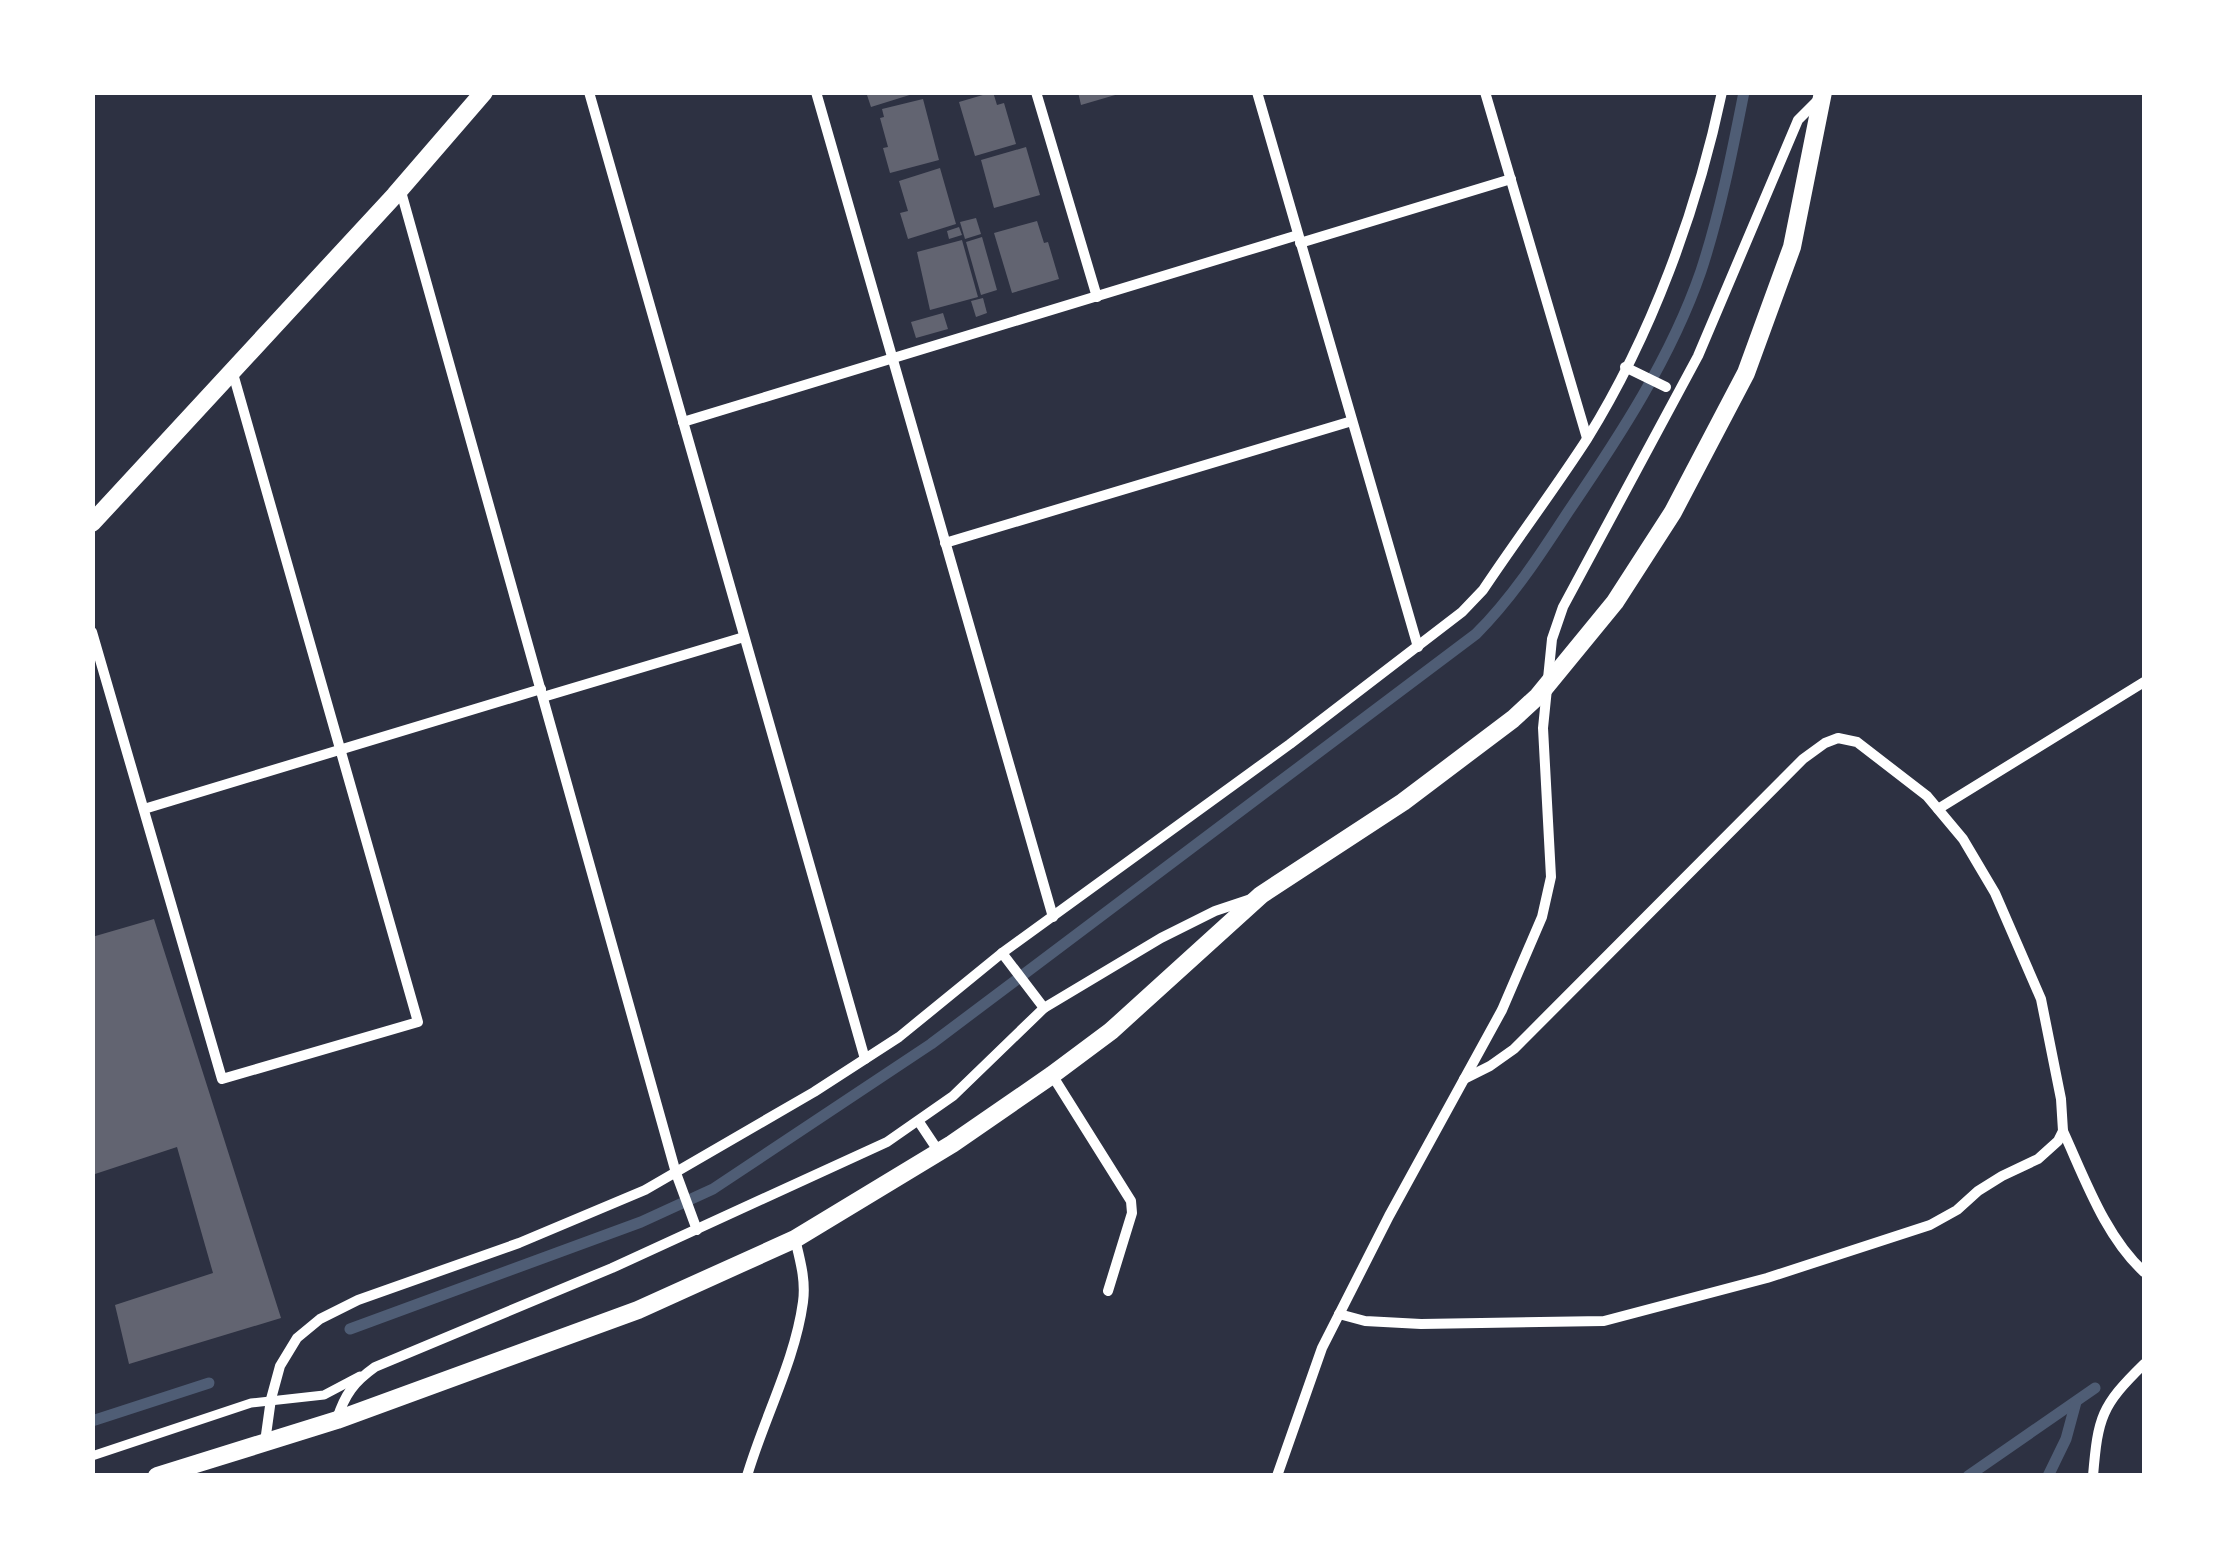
<svg xmlns="http://www.w3.org/2000/svg" width="2237" height="1568" viewBox="0 0 2237 1568" font-family="Roboto,sans-serif">
  <style>
    .lines { fill: none; stroke-linecap: round; stroke-linejoin: round }
    .stream { stroke: #4f5d75; stroke-width: 11 }
    .building { fill: #626471 }
    .pedestrian { stroke: #fff; stroke-width: 9 }
    .minor { stroke: #fff; stroke-width: 10 }
    .tertiary { stroke: #fff; stroke-width: 18 }
  </style>
  <rect width="100%" height="100%" fill="#2d3142"/>
  <g class="lines">
    <g class="stream">
      <path d="M350,1329l291,-107 72,-33 218,-145 545,-410c36,-36 64,-79 92,-122 51,-75 103,-154 133,-241 19,-58 31,-118 43,-179"/>
      <polyline points="92,1421 209,1383"/>
      <polyline points="1968,1476 2095,1388"/>
      <polyline points="2048,1476 2066,1439 2076,1402"/>
    </g>
  </g>
  <g class="building">
    <polygon points="866,92 916,92 916,93 871,107"/>
    <polygon points="993,92 997,105 1004,103 1016,144 975,156 959,102"/>
    <polygon points="1078,92 1122,92 1122,93 1081,105"/>
    <polygon points="923,99 939,160 890,173 883,148 888,147 880,118 884,117 882,109"/>
    <polygon points="1026,147 1040,195 994,208 981,160"/>
    <polygon points="940,168 956,224 908,239 900,213 908,211 899,181"/>
    <polygon points="976,218 981,234 965,239 960,222"/>
    <polygon points="1037,221 1044,243 1048,242 1059,279 1012,293 994,233"/>
    <polygon points="959,227 962,235 949,239 947,231"/>
    <polygon points="982,237 997,290 981,295 966,242"/>
    <polygon points="962,240 978,297 930,310 917,252"/>
    <polygon points="983,298 987,313 976,317 971,301"/>
    <polygon points="943,313 948,329 916,338 911,322"/>
    <polygon points="154,919 281,1318 129,1364 115,1305 213,1273 177,1147 92,1175 92,937"/>
  </g>
  <g class="lines">
    <polyline class="pedestrian" points="92,1456 251,1403 324,1395 360,1376"/>
    <g class="minor">
      <polyline points="589,92 865,1059"/>
      <polyline points="816,92 1053,917"/>
      <polyline points="1036,92 1097,297"/>
      <polyline points="1257,92 1418,647"/>
      <polyline points="1485,92 1587,438"/>
      <polyline points="400,188 676,1173 697,1230"/>
      <polyline points="1300,243 1511,179"/>
      <polyline points="1625,367 1666,387"/>
      <polyline points="683,422 1298,235"/>
      <polyline points="945,543 1352,421"/>
      <polyline points="92,632 222,1079 418,1022 232,370"/>
      <polyline points="543,697 744,637"/>
      <polyline points="144,809 541,689"/>
      <polyline points="1938,809 2144,682"/>
      <polyline points="1002,953 1044,1008"/>
      <polyline points="1052,1075 1131,1201 1132,1213 1108,1291"/>
      <polyline points="919,1122 939,1152"/>
      <path d="M2063,1131c22,48 42,105 81,141"/>
      <polyline points="1339,1314 1365,1321 1421,1324 1604,1321 1767,1278 1930,1225 1957,1210 1978,1191 2002,1176 2038,1159 2058,1141 2063,1131 2061,1099 2041,999 1995,893 1963,839 1927,796 1857,742 1838,738 1825,743 1803,759 1514,1049 1490,1066 1464,1079"/>
      <path d="M337,1419c8,-25 17,-37 38,-52l237,-99 275,-126 66,-46 91,-88 117,-70 54,-27 36,-12"/>
      <path d="M265,1442l6,-43 9,-33 17,-28 23,-19 38,-19 161,-57 126,-53 169,-98 85,-55 103,-84 288,-209 172,-132 21,-22c34,-51 71,-100 104,-151 64,-103 110,-228 135,-347"/>
      <path d="M747,1476c17,-58 48,-115 56,-174 3,-22 -3,-42 -8,-63"/>
      <polyline points="1277,1476 1322,1348 1389,1216 1502,1010 1542,917 1551,877 1543,728 1552,639 1563,607 1698,356 1798,120 1819,99"/>
      <path d="M2093,1476c5,-59 8,-70 51,-112"/>
    </g>
    <g class="tertiary">
      <polyline points="92,523 395,195 484,92"/>
      <polyline points="157,1476 337,1420 638,1310 795,1239 952,1144 1052,1075 1111,1031 1261,895 1403,802 1513,719 1538,696 1615,602 1673,512 1746,373 1792,247 1823,92"/>
    </g>
  </g>
  <rect width="2237" height="1568" fill="none" stroke="#ffffff" stroke-width="190"/>
</svg>
